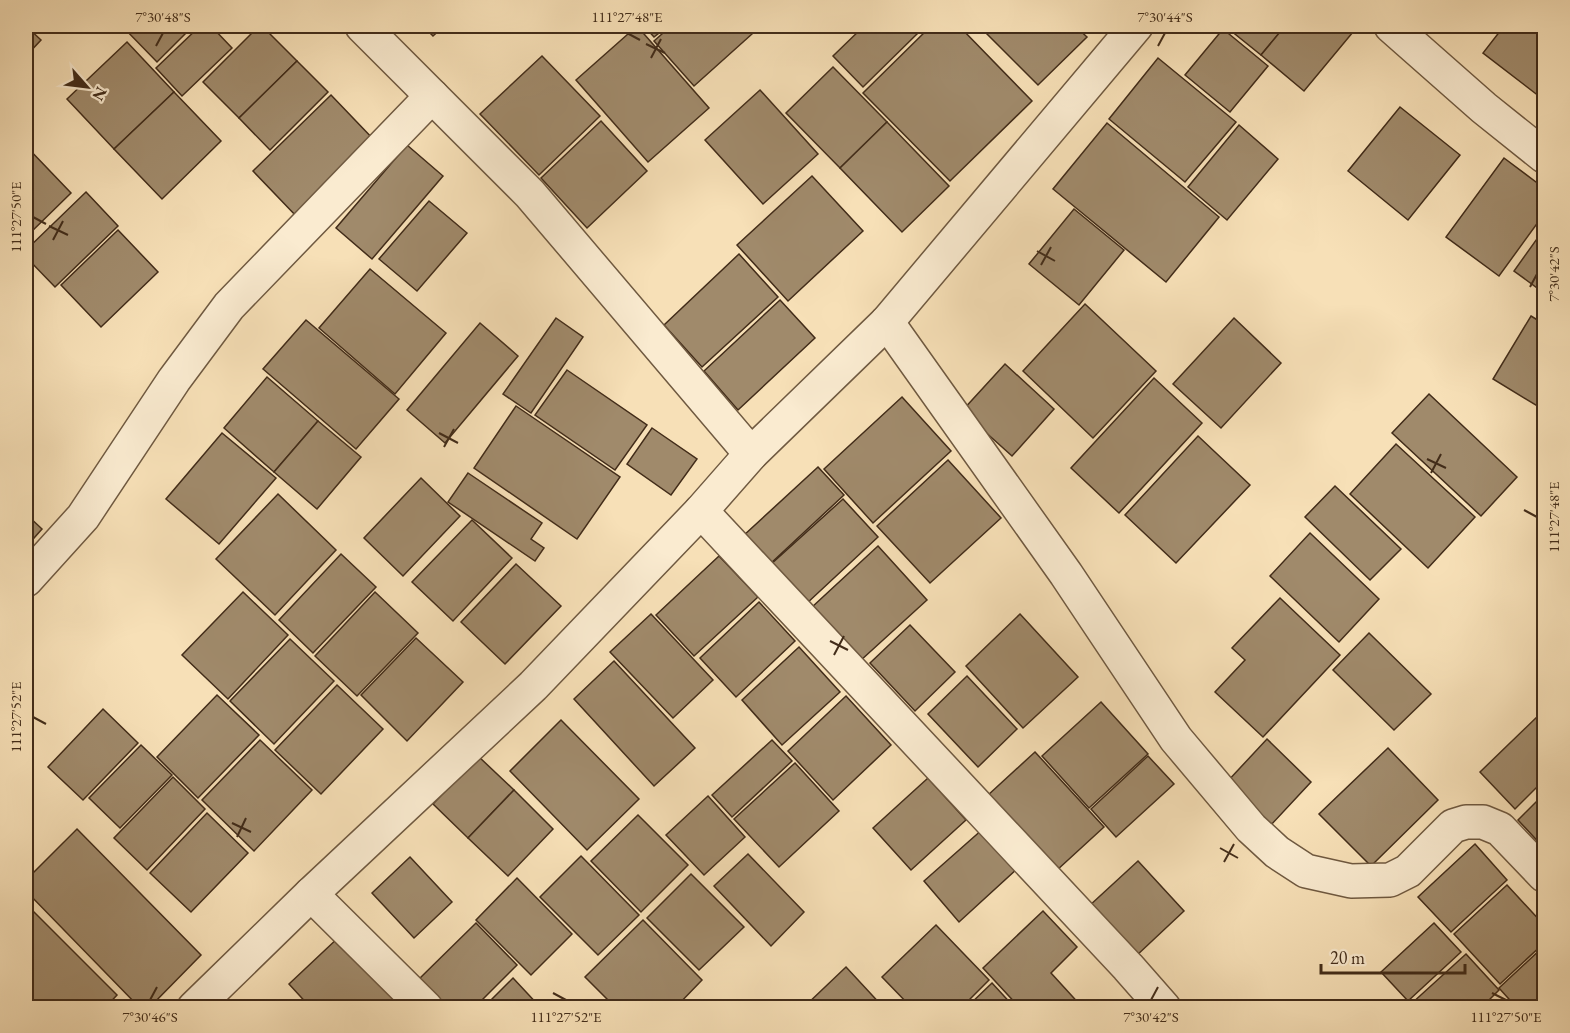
<svg xmlns="http://www.w3.org/2000/svg" width="1570" height="1033" viewBox="0 0 1570 1033" font-family="'EB Garamond',serif">
  <style>
    .building { fill: #a08a6b; stroke: #422c19; stroke-width: 1.5 }
    .lines { fill: none; stroke-linecap: round; stroke-linejoin: round }
    .minor-casing { stroke: #6f5940; stroke-width: 36 }
    .minor { stroke: #faebd0; stroke-width: 33 }
    .ticks { fill: none; stroke: #422c19; stroke-width: 2 }
    .neatline { fill: none; stroke: #422c19; stroke-width: 2 }
    .ticks-label { font-size: 15px; text-anchor: middle; fill: #422c19 }
  </style>
  <rect width="100%" height="100%" fill="#f7e0b7"/>
  <filter id="stains"><feTurbulence type="fractalNoise" baseFrequency=".00333" numOctaves="4"/><feColorMatrix values="0 0 0 0 .2 0 0 0 0 .09 0 0 0 0 .02 0 0 0 .5 -.17"/></filter>
  <radialGradient id="worn" r=".72"><stop offset=".6" stop-color="#630" stop-opacity="0"/><stop offset="1" stop-color="#630" stop-opacity=".3"/></radialGradient>
  <g class="building">
    <polygon points="26,26 41,40 26,56"/>
    <polygon points="122,26 193,26 157,62"/>
    <polygon points="200,26 211,26 232,48 182,96 156,68"/>
    <polygon points="259,26 262,26 297,61 239,118 203,82"/>
    <polygon points="423,26 444,26 433,36"/>
    <polygon points="637,26 709,108 648,162 576,80"/>
    <polygon points="644,26 668,26 654,37"/>
    <polygon points="671,26 745,26 752,34 694,86 654,41"/>
    <polygon points="864,26 913,26 919,32 863,87 833,56"/>
    <polygon points="931,26 959,26 1032,101 950,181 863,93"/>
    <polygon points="979,26 1075,26 1087,37 1038,85"/>
    <polygon points="1225,26 1285,26 1261,55"/>
    <polygon points="1285,26 1358,26 1304,91 1261,55"/>
    <polygon points="1504,26 1544,26 1544,100 1483,53"/>
    <polygon points="1223,29 1268,66 1230,112 1185,75"/>
    <polygon points="127,42 174,92 114,149 67,99"/>
    <polygon points="542,56 600,116 539,175 480,114"/>
    <polygon points="1158,58 1236,122 1185,182 1109,119"/>
    <polygon points="297,61 328,92 270,150 239,118"/>
    <polygon points="833,67 887,122 840,168 786,113"/>
    <polygon points="760,90 818,154 763,204 705,140"/>
    <polygon points="174,92 221,141 162,199 114,149"/>
    <polygon points="331,95 376,142 298,218 253,171"/>
    <polygon points="1400,107 1460,155 1408,220 1348,171"/>
    <polygon points="601,121 647,171 587,228 541,178"/>
    <polygon points="887,122 949,186 902,232 840,168"/>
    <polygon points="1107,123 1219,217 1166,282 1053,189"/>
    <polygon points="1239,125 1278,159 1227,220 1188,187"/>
    <polygon points="407,145 443,176 372,259 336,228"/>
    <polygon points="26,146 71,193 26,237"/>
    <polygon points="1504,158 1544,188 1544,214 1499,276 1446,237"/>
    <polygon points="812,176 863,231 788,301 737,245"/>
    <polygon points="86,192 118,226 55,287 26,257 26,250"/>
    <polygon points="429,201 467,233 417,291 379,259"/>
    <polygon points="1074,209 1124,250 1079,305 1029,264"/>
    <polygon points="1544,229 1544,293 1514,271"/>
    <polygon points="118,230 158,272 101,327 61,285"/>
    <polygon points="739,254 778,297 702,367 664,325"/>
    <polygon points="370,269 446,333 395,394 319,328"/>
    <polygon points="780,300 815,338 738,410 704,371"/>
    <polygon points="1085,304 1156,371 1093,438 1023,371"/>
    <polygon points="1531,316 1544,324 1544,410 1493,379"/>
    <polygon points="556,318 583,337 531,413 503,394"/>
    <polygon points="1234,318 1281,363 1221,428 1173,384"/>
    <polygon points="306,320 399,399 356,449 263,369"/>
    <polygon points="480,323 518,356 445,443 407,410"/>
    <polygon points="1005,364 1054,409 1012,456 962,411"/>
    <polygon points="567,370 647,425 615,470 535,415"/>
    <polygon points="267,377 318,421 274,472 224,428"/>
    <polygon points="1154,378 1202,423 1119,513 1071,468"/>
    <polygon points="1429,394 1517,477 1481,516 1392,433"/>
    <polygon points="902,397 951,451 873,523 824,469"/>
    <polygon points="516,406 620,477 577,539 474,468"/>
    <polygon points="318,421 361,457 317,509 274,472"/>
    <polygon points="652,428 697,459 671,495 627,464"/>
    <polygon points="222,433 276,478 219,544 166,499"/>
    <polygon points="1198,436 1250,485 1176,563 1125,515"/>
    <polygon points="1396,444 1475,517 1428,568 1350,494"/>
    <polygon points="948,460 1001,518 930,583 877,526"/>
    <polygon points="818,467 844,495 769,565 743,536"/>
    <polygon points="468,473 542,523 531,539 544,548 535,561 448,502"/>
    <polygon points="421,478 460,516 403,576 364,538"/>
    <polygon points="1335,486 1401,549 1370,580 1305,517"/>
    <polygon points="278,494 336,550 275,615 216,559"/>
    <polygon points="843,499 878,537 805,605 769,566"/>
    <polygon points="26,514 42,529 26,547"/>
    <polygon points="472,520 512,558 453,621 412,582"/>
    <polygon points="1310,533 1379,599 1339,642 1270,576"/>
    <polygon points="878,546 927,600 860,661 811,608"/>
    <polygon points="341,554 376,587 313,653 279,620"/>
    <polygon points="719,556 758,597 694,656 656,615"/>
    <polygon points="516,564 561,606 505,664 461,622"/>
    <polygon points="243,592 288,635 228,699 182,655"/>
    <polygon points="375,592 418,633 357,696 315,656"/>
    <polygon points="1280,598 1340,655 1263,737 1215,692 1245,660 1232,648"/>
    <polygon points="759,602 795,641 736,697 700,658"/>
    <polygon points="651,614 713,680 673,718 610,652"/>
    <polygon points="1020,614 1078,677 1023,728 966,666"/>
    <polygon points="910,625 955,672 915,711 870,663"/>
    <polygon points="1369,633 1431,694 1394,730 1333,670"/>
    <polygon points="416,638 463,682 407,741 361,695"/>
    <polygon points="290,639 334,681 274,744 230,701"/>
    <polygon points="799,647 840,692 782,745 742,700"/>
    <polygon points="614,661 695,748 654,786 574,699"/>
    <polygon points="967,676 1017,729 978,767 928,714"/>
    <polygon points="337,685 383,729 321,794 275,750"/>
    <polygon points="217,695 259,735 198,798 157,757"/>
    <polygon points="846,696 891,745 833,800 788,751"/>
    <polygon points="1101,702 1148,754 1089,808 1042,756"/>
    <polygon points="103,709 138,743 83,800 48,767"/>
    <polygon points="1541,713 1544,716 1544,780 1515,809 1480,772"/>
    <polygon points="561,720 639,799 587,850 510,771"/>
    <polygon points="1267,739 1311,782 1270,826 1226,783"/>
    <polygon points="260,740 312,790 254,851 202,800"/>
    <polygon points="772,740 792,761 732,817 712,795"/>
    <polygon points="141,745 172,775 120,828 89,798"/>
    <polygon points="1388,748 1438,800 1371,866 1319,814"/>
    <polygon points="1035,752 1104,827 1056,871 987,796"/>
    <polygon points="478,756 514,790 468,838 433,804"/>
    <polygon points="1148,756 1174,784 1116,837 1091,809"/>
    <polygon points="795,763 839,811 779,867 734,819"/>
    <polygon points="173,777 205,809 147,870 114,838"/>
    <polygon points="928,778 966,820 911,870 873,828"/>
    <polygon points="514,790 553,829 508,876 468,838"/>
    <polygon points="1544,794 1544,848 1518,820"/>
    <polygon points="708,796 745,837 704,875 666,835"/>
    <polygon points="207,813 248,853 191,912 150,873"/>
    <polygon points="638,815 688,865 641,912 591,861"/>
    <polygon points="984,828 1019,867 959,922 924,881"/>
    <polygon points="77,829 201,955 149,1008 140,1008 26,891 26,880"/>
    <polygon points="1475,844 1507,880 1451,932 1418,897"/>
    <polygon points="748,854 804,912 771,946 714,886"/>
    <polygon points="581,856 639,915 598,955 540,897"/>
    <polygon points="410,857 452,902 414,938 372,893"/>
    <polygon points="1138,861 1184,911 1135,957 1088,907"/>
    <polygon points="691,874 744,927 699,970 647,918"/>
    <polygon points="517,878 572,934 531,975 476,920"/>
    <polygon points="1507,885 1544,925 1544,943 1500,984 1454,934"/>
    <polygon points="26,904 117,995 105,1008 35,1008 26,998"/>
    <polygon points="1043,911 1077,947 1051,973 1083,1008 1020,1008 983,968"/>
    <polygon points="643,920 702,980 675,1008 616,1008 585,977"/>
    <polygon points="476,923 517,965 474,1008 444,1008 417,981"/>
    <polygon points="1434,923 1461,952 1408,1001 1381,972"/>
    <polygon points="936,925 989,980 961,1008 912,1008 882,977"/>
    <polygon points="340,936 405,1008 311,1008 289,984"/>
    <polygon points="1544,946 1544,1006 1517,1008 1499,988"/>
    <polygon points="1466,954 1499,990 1481,1008 1414,1008 1411,1004"/>
    <polygon points="846,967 884,1008 803,1008"/>
    <polygon points="513,978 541,1008 483,1008"/>
    <polygon points="992,983 1015,1008 966,1008"/>
    <polygon points="290,1001 296,1008 284,1008"/>
  </g>
  <g class="lines">
    <defs>
      <g id="minor">
        <polyline points="362,26 530,194 751,454"/>
        <polyline points="1391,26 1484,108 1544,156"/>
        <polyline points="887,322 1066,574 1176,739 1251,828 1277,852 1306,871 1351,881 1390,880 1408,871 1453,826 1466,822 1483,822 1500,829 1544,875"/>
        <polyline points="701,511 1128,967 1164,1008"/>
        <polyline points="26,580 83,517 174,380 229,306 432,96"/>
        <polyline points="311,894 426,1008"/>
        <polyline points="194,1008 311,894 533,686 701,511 751,454 887,322 1136,26"/>
      </g>
    </defs>
    <use href="#minor" class="minor-casing"/>
    <use href="#minor" class="minor"/>
  </g>
  <path class="ticks" d="M627,33l13,7M646,44l19,9M156,46l7,-13M1158,46l7,-13M651,58l10,-19M33,217l13,7M49,226l19,9M53,240l10,-19M1037,251l18,10M1041,265l10,-18M1530,287l7,-13M439,433l19,10M444,447l10,-18M1427,459l19,9M1431,473l10,-19M1524,510l13,7M830,641l18,9M834,655l10,-19M33,717l13,7M232,823l19,9M237,837l9,-19M1220,848l18,10M1224,862l10,-18M553,993l13,7M1492,993l14,7M150,1000l7,-13M1151,1000l7,-13"/>
  <rect width="1570" height="1033" fill="none" stroke="#f7e0b7" stroke-width="66"/>
  <g transform="translate(87 87) rotate(118)" stroke="#faebd0" stroke-width="4.5" paint-order="stroke">
  <path d="M0-4.5L10 22L0 15L-10 22Z" fill="#422c19"/>
  <text y="-9" font-size="16" font-weight="bold" text-anchor="middle" fill="#422c19">N</text>
  </g>
  <path d="M1321 964v9h144v-9" fill="none" stroke="#422c19" stroke-width="3"/>
  <text x="1330" y="964" font-size="18" fill="#422c19" stroke="#faebd0" stroke-width="4.5" paint-order="stroke">20 m</text>
  <rect x="33" y="33" width="1504" height="967" class="neatline"/>
  <g class="ticks-label">
    <text x="163" y="22">7°30'48"S</text>
    <text x="627" y="22">111°27'48"E</text>
    <text x="1165" y="22">7°30'44"S</text>
    <text transform="translate(16 217) rotate(-90)" y="5">111°27'50"E</text>
    <text transform="translate(1554 274) rotate(-90)" y="5">7°30'42"S</text>
    <text transform="translate(1554 517) rotate(-90)" y="5">111°27'48"E</text>
    <text transform="translate(16 717) rotate(-90)" y="5">111°27'52"E</text>
    <text x="150" y="1022">7°30'46"S</text>
    <text x="566" y="1022">111°27'52"E</text>
    <text x="1151" y="1022">7°30'42"S</text>
    <text x="1506" y="1022">111°27'50"E</text>
  </g>
  <rect width="100%" height="100%" filter="url(#stains)"/>
  <rect width="100%" height="100%" fill="url(#worn)"/>
</svg>
